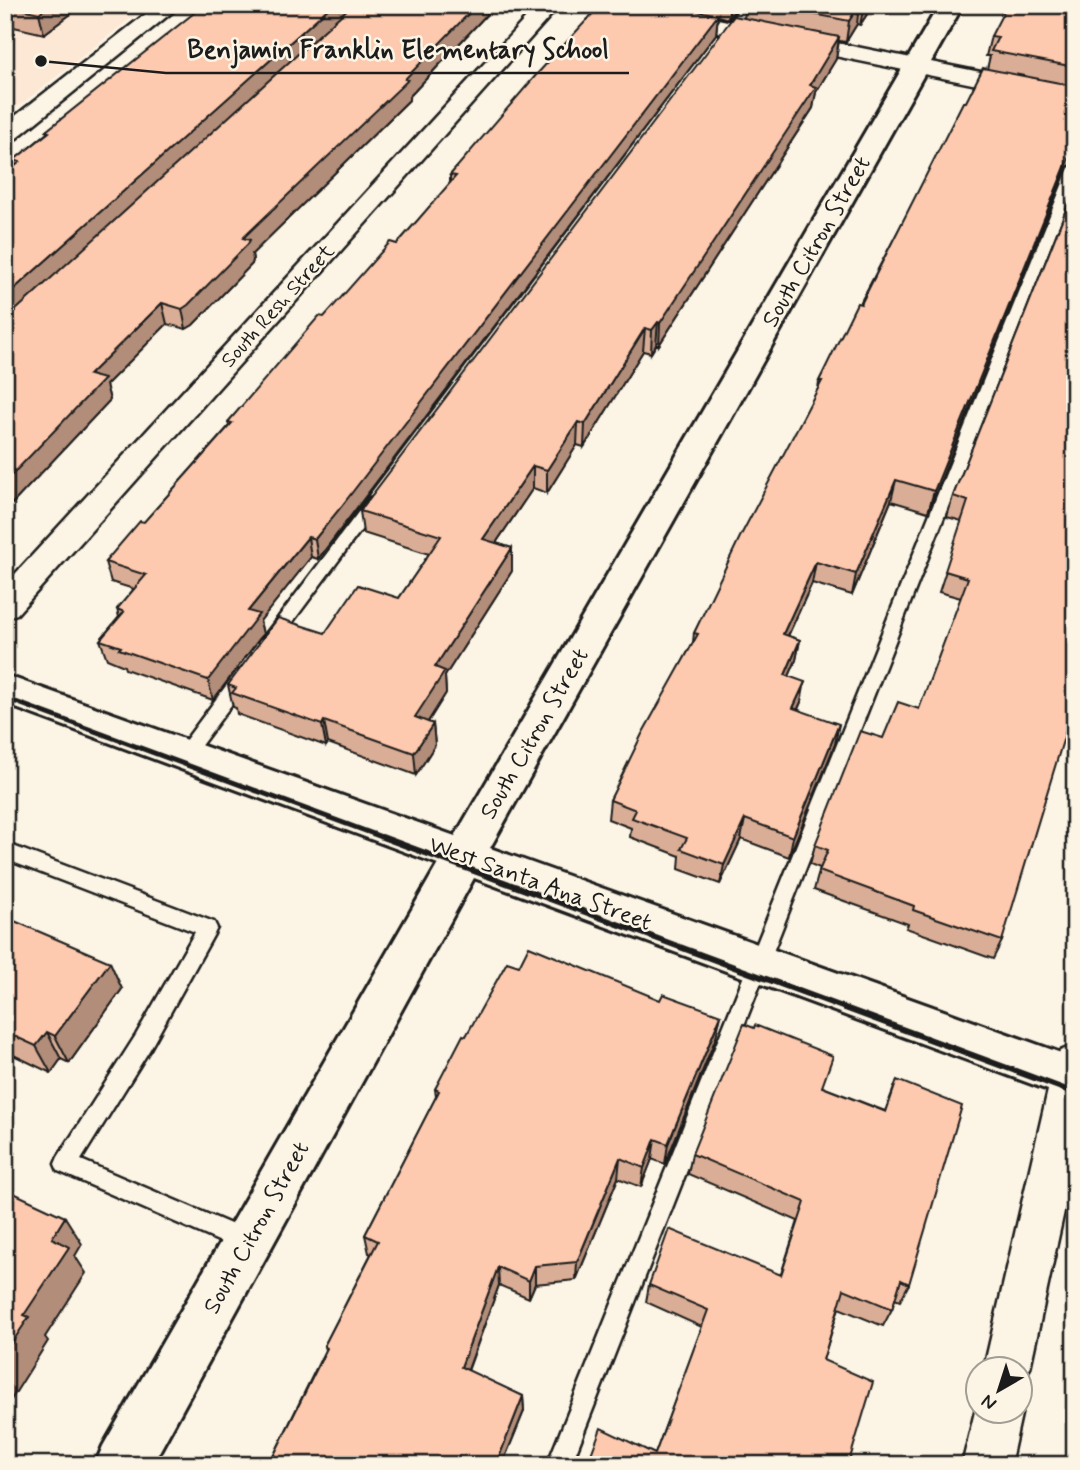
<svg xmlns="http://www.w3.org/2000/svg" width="1080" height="1470" viewBox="0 0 1080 1470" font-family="Mynerve,sans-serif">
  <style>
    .built { fill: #fde8d5 }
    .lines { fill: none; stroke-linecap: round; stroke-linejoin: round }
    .lane-casing { stroke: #1c1c1c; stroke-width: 5 }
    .street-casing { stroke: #1c1c1c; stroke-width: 5 }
    .secondary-casing { stroke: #1c1c1c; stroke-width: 6 }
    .lane { fill: #fcf5e5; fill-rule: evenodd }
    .street { fill: #fcf5e5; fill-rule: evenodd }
    .secondary { fill: #fcf5e5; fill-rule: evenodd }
    .rail-far1 { stroke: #1c1c1c; stroke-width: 5 }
    .rail { stroke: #1c1c1c; stroke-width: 6 }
    .wall { fill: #daae96; stroke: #1c1c1c; stroke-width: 2 }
    .shaded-wall { fill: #b28d7a; stroke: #1c1c1c; stroke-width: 2 }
    .building { fill: #fecaaf; stroke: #1c1c1c; stroke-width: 2 }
    .labels { text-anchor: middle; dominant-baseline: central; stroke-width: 5; stroke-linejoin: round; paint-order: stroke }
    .far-street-label { font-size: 21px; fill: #1c1c1c; stroke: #fcf5e5 }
    .street-label { font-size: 24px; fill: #1c1c1c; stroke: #fcf5e5 }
    .leader { fill: none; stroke: #1c1c1c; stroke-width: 2.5 }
    .callout-dot { fill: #1c1c1c; stroke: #fcf5e5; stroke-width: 2.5 }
    .callout-label { font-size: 26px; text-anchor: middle; font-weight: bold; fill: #1c1c1c; stroke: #fcf5e5; stroke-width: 5; stroke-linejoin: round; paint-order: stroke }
  </style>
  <rect width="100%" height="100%" fill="#fcf5e5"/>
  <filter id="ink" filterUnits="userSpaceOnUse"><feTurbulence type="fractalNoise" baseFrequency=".0143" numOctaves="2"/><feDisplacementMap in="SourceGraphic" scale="14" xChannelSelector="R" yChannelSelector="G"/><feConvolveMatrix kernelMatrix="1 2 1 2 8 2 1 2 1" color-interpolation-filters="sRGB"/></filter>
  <g filter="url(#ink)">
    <polygon class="built" points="5,5 148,5 5,117"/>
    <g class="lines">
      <defs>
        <g id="lane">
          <polygon points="742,5 753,5 729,37 721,37 720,35"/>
          <polygon points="1075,164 1075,184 571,1465 547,1465 1069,168"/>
          <polygon points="374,497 379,498 382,502 379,506 277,643 265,643 263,639 265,635 369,498"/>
          <polygon points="243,670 249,671 251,676 249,681 191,759 179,759 176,754 179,749 237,671"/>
          <polygon points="5,843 214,922 217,928 214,934 150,1049 81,1160 254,1234 257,1242 254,1250 246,1253 58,1171 55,1164 58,1157 136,1035 195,932 5,859"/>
        </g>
        <g id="street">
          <polygon points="157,5 181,5 13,141 5,143 5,124"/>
          <polygon points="538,5 560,5 17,614 5,618 5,585"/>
          <polygon points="605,5 648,5 1075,91 1075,105 615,11 608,9"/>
          <polygon points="1075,1045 1075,1161 1030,1368 1020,1386 1020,1368 984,1368 1054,1064 1060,1051"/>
          <polygon points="978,1399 978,1410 1020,1410 1020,1407 1022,1410 1010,1465 962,1465"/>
        </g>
        <polygon id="secondary" points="939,5 963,5 490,848 1075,1058 1075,1100 474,878 152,1465 95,1465 103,1446 438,864 5,704 5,675 455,836"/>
      </defs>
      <use href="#lane" class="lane-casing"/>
      <use href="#street" class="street-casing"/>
      <use href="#secondary" class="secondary-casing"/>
      <use href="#lane" class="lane"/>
      <use href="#street" class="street"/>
      <use href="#secondary" class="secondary"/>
      <polyline class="rail-far1" points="5,698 387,839"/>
      <polyline class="rail" points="382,837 1075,1093"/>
    </g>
    <g class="wall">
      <polygon points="5,5 83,5 44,34 5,25"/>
      <polygon points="607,5 739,5 728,19 718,16 716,34 344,527 318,559 311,557 260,621 263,634 213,700 125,669 124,666 107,659 100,640 119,617 117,609 134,589 111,582 105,562 144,522 229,426 228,422 324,317 397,244 450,184 450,175"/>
      <polygon points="746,5 873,5 860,25 857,24 846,42 839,41 836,59 816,92 813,108 659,345 656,345 651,353 643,351 584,447 577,445 547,493 533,488 496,543 512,548 512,571 445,676 446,693 428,722 433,724 435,745 416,775 328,743 326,746 237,714 236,708 233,707 228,685 325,633 399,598 429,554 363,533 360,511 744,18"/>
      <polygon points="1075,5 1075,162 1067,167 928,512 891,501 852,595 812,583 788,636 800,640 796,660 789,676 801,702 798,709 835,744 789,857 741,839 720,884 679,869 680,856 630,837 631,828 608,819 610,800 693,642 694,633 818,389 819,381 966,102 987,69 990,56 986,56 991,36"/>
      <polygon points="489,12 409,97 409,100 252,254 253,260 252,264 193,325 186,329 167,324 106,385 110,400 12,504 7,502 5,503 5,174 16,166 14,160 47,133 46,131"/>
      <polygon points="1075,187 1002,941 993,959 906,928 908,924 814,890 820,868 810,864 815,845 883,738 919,709 961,598 939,592 962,521 947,517 953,496"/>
      <polygon points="5,917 122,989 69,1063 61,1059 51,1073 5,1051"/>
      <polygon points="466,1036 716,1037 665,1164 652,1159 641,1187 618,1178 576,1280 535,1284 529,1298 499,1285 468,1371 523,1396 524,1411 504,1460 515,1465 269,1465 325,1350 324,1346 371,1254 369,1253 365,1235 436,1097 435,1089"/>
      <polygon points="897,1080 909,1284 900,1301 895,1299 892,1309 883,1326 839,1308 823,1360 655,1454 702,1327 646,1302 649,1285 781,1274 798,1221 688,1174 692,1154 823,1087 885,1111"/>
    </g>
    <g class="shaded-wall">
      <polygon points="50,5 83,5 44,34 39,13"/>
      <polygon points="332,5 356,5 5,324 5,297"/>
      <polygon points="477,5 489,5 489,12 409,97 409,100 252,254 253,260 252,264 193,325 186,329 182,309 243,238"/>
      <polygon points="730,5 739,5 728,19"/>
      <polygon points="859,5 857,24 846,42 849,21"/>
      <polygon points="864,5 873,5 860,25"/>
      <polygon points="718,15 716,34 318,559 315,539"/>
      <polygon points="839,37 836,59 816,92 813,108 659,345 660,323"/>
      <polygon points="1075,145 1075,162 1067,167 928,512 934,491 1073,147"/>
      <polygon points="162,303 167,324 106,385 110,400 12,504 5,485 5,482 89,375"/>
      <polygon points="658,322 656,345 651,353 652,330"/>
      <polygon points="645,328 643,351 584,447 585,424"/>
      <polygon points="578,422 577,445 547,493 547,470"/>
      <polygon points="533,466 533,488 483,562 483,539"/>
      <polygon points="896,480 891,501 852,595 856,574"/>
      <polygon points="308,537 311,557 260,621 263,634 213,700 208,680 248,611"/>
      <polygon points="512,548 512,571 445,676 446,693 417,739 415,717 435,667"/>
      <polygon points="816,562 812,583 779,655 783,634"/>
      <polygon points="800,640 796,660 781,695 785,675"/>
      <polygon points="805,682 801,702 789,728 793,708"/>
      <polygon points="324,721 328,743 326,746 322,725"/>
      <polygon points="433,724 435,745 416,775 414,753"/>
      <polygon points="839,724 835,744 789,857 793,837"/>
      <polygon points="745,819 741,839 720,884 724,865"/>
      <polygon points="110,962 122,989 69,1063 55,1036"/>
      <polygon points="721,1015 716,1037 665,1164 668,1144"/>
      <polygon points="47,1032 61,1059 51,1073 36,1046"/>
      <polygon points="655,1139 652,1159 641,1187 644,1168"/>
      <polygon points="620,1158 618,1178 576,1280 577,1262"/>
      <polygon points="65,1217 82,1244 75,1256 86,1273 45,1337 48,1341 9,1403 11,1405 5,1414 5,1353 24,1315 52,1238"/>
      <polygon points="535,1266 535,1284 529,1298 529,1281"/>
      <polygon points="498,1267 499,1285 463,1383 461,1367"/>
      <polygon points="523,1396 524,1411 502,1465 499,1457"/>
    </g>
    <g class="building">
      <polygon points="5,5 50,5 39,13"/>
      <polygon points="204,5 332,5 5,297 5,174 20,162 14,160 49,132 46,131"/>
      <polygon points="352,5 477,5 405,79 408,80 243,238 250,240 248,244 188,305 182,309 162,303 89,375 104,379 5,482 5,320"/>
      <polygon points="607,5 667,5 718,15 341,507 315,539 308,537 248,611 259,614 208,680 119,649 121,647 100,640 124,612 117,609 146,575 105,562 140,521 144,522 232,423 228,422 319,316 324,317 390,242 397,244 456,176 450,175 537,74 596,10 602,11"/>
      <polygon points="768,5 859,5 849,21"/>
      <polygon points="1007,5 1075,5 1075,67 991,51 998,37 991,36"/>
      <polygon points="734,16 839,37 810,85 816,87 660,323 658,322 652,330 645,328 585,424 578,422 547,470 533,466 483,539 512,548 435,667 445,671 415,717 433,724 414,753 324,721 322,725 232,693 236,688 228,685 278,618 325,633 358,585 399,598 441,536 360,511"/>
      <polygon points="983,68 1075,86 1075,145 1073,147 934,491 896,480 856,574 816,562 783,634 800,640 785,675 805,682 793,708 839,724 793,837 745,819 724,865 681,849 687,838 632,818 636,810 610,800 642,734 698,634 694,633 740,537 822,381 819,381 857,303 861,304 963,102 966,102"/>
      <polygon points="1075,187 1075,701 1002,941 913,910 914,906 819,871 828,850 815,845 860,731 883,738 898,702 919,709 968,578 945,571 968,501 953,496"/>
      <polygon points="5,917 110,962 55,1036 47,1032 36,1046 5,1032"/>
      <polygon points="529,946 660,1000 663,994 721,1015 668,1144 655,1139 644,1168 620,1158 577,1262 535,1266 529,1281 498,1267 461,1367 523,1396 499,1457 515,1465 388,1465 382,1462 381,1465 269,1465 327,1348 324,1346 378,1241 365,1235 439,1091 435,1089 463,1035 466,1036 507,962 519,966"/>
      <polygon points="744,1024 754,1028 755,1025 833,1056 822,1087 886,1112 897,1080 962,1106 909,1284 901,1280 892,1309 844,1289 823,1360 873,1382 848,1465 587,1465 601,1428 655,1454 708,1310 649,1285 669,1229 781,1275 805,1202 692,1154"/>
      <polygon points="5,1189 65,1217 52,1238 69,1247 24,1315 29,1317 5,1353"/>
    </g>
  </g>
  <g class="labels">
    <g class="far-street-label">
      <text transform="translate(278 306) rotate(-48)">South Resh Street</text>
    </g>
    <g class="street-label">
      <text transform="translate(817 242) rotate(-60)">South Citron Street</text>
      <text transform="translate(535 734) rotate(-60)">South Citron Street</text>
      <text transform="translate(540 884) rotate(20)">West Santa Ana Street</text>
      <text transform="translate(257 1228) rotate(-61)">South Citron Street</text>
    </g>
  </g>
  <path class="leader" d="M41 61L166 73H629"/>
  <circle class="callout-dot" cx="41" cy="61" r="7"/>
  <g class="callout-label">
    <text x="398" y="58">Benjamin Franklin Elementary School</text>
  </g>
  <rect width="1080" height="1470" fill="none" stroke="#fcf5e5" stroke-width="28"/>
  <rect x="14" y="14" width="1052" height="1442" fill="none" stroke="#1c1c1c" stroke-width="2.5" filter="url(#ink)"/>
  <g transform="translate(999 1390) rotate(219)"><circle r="33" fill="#fcf5e5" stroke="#a29e95" stroke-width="2"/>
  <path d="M0-5L12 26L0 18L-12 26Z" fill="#1c1c1c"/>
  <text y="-10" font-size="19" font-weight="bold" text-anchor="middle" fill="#1c1c1c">N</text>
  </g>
</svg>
